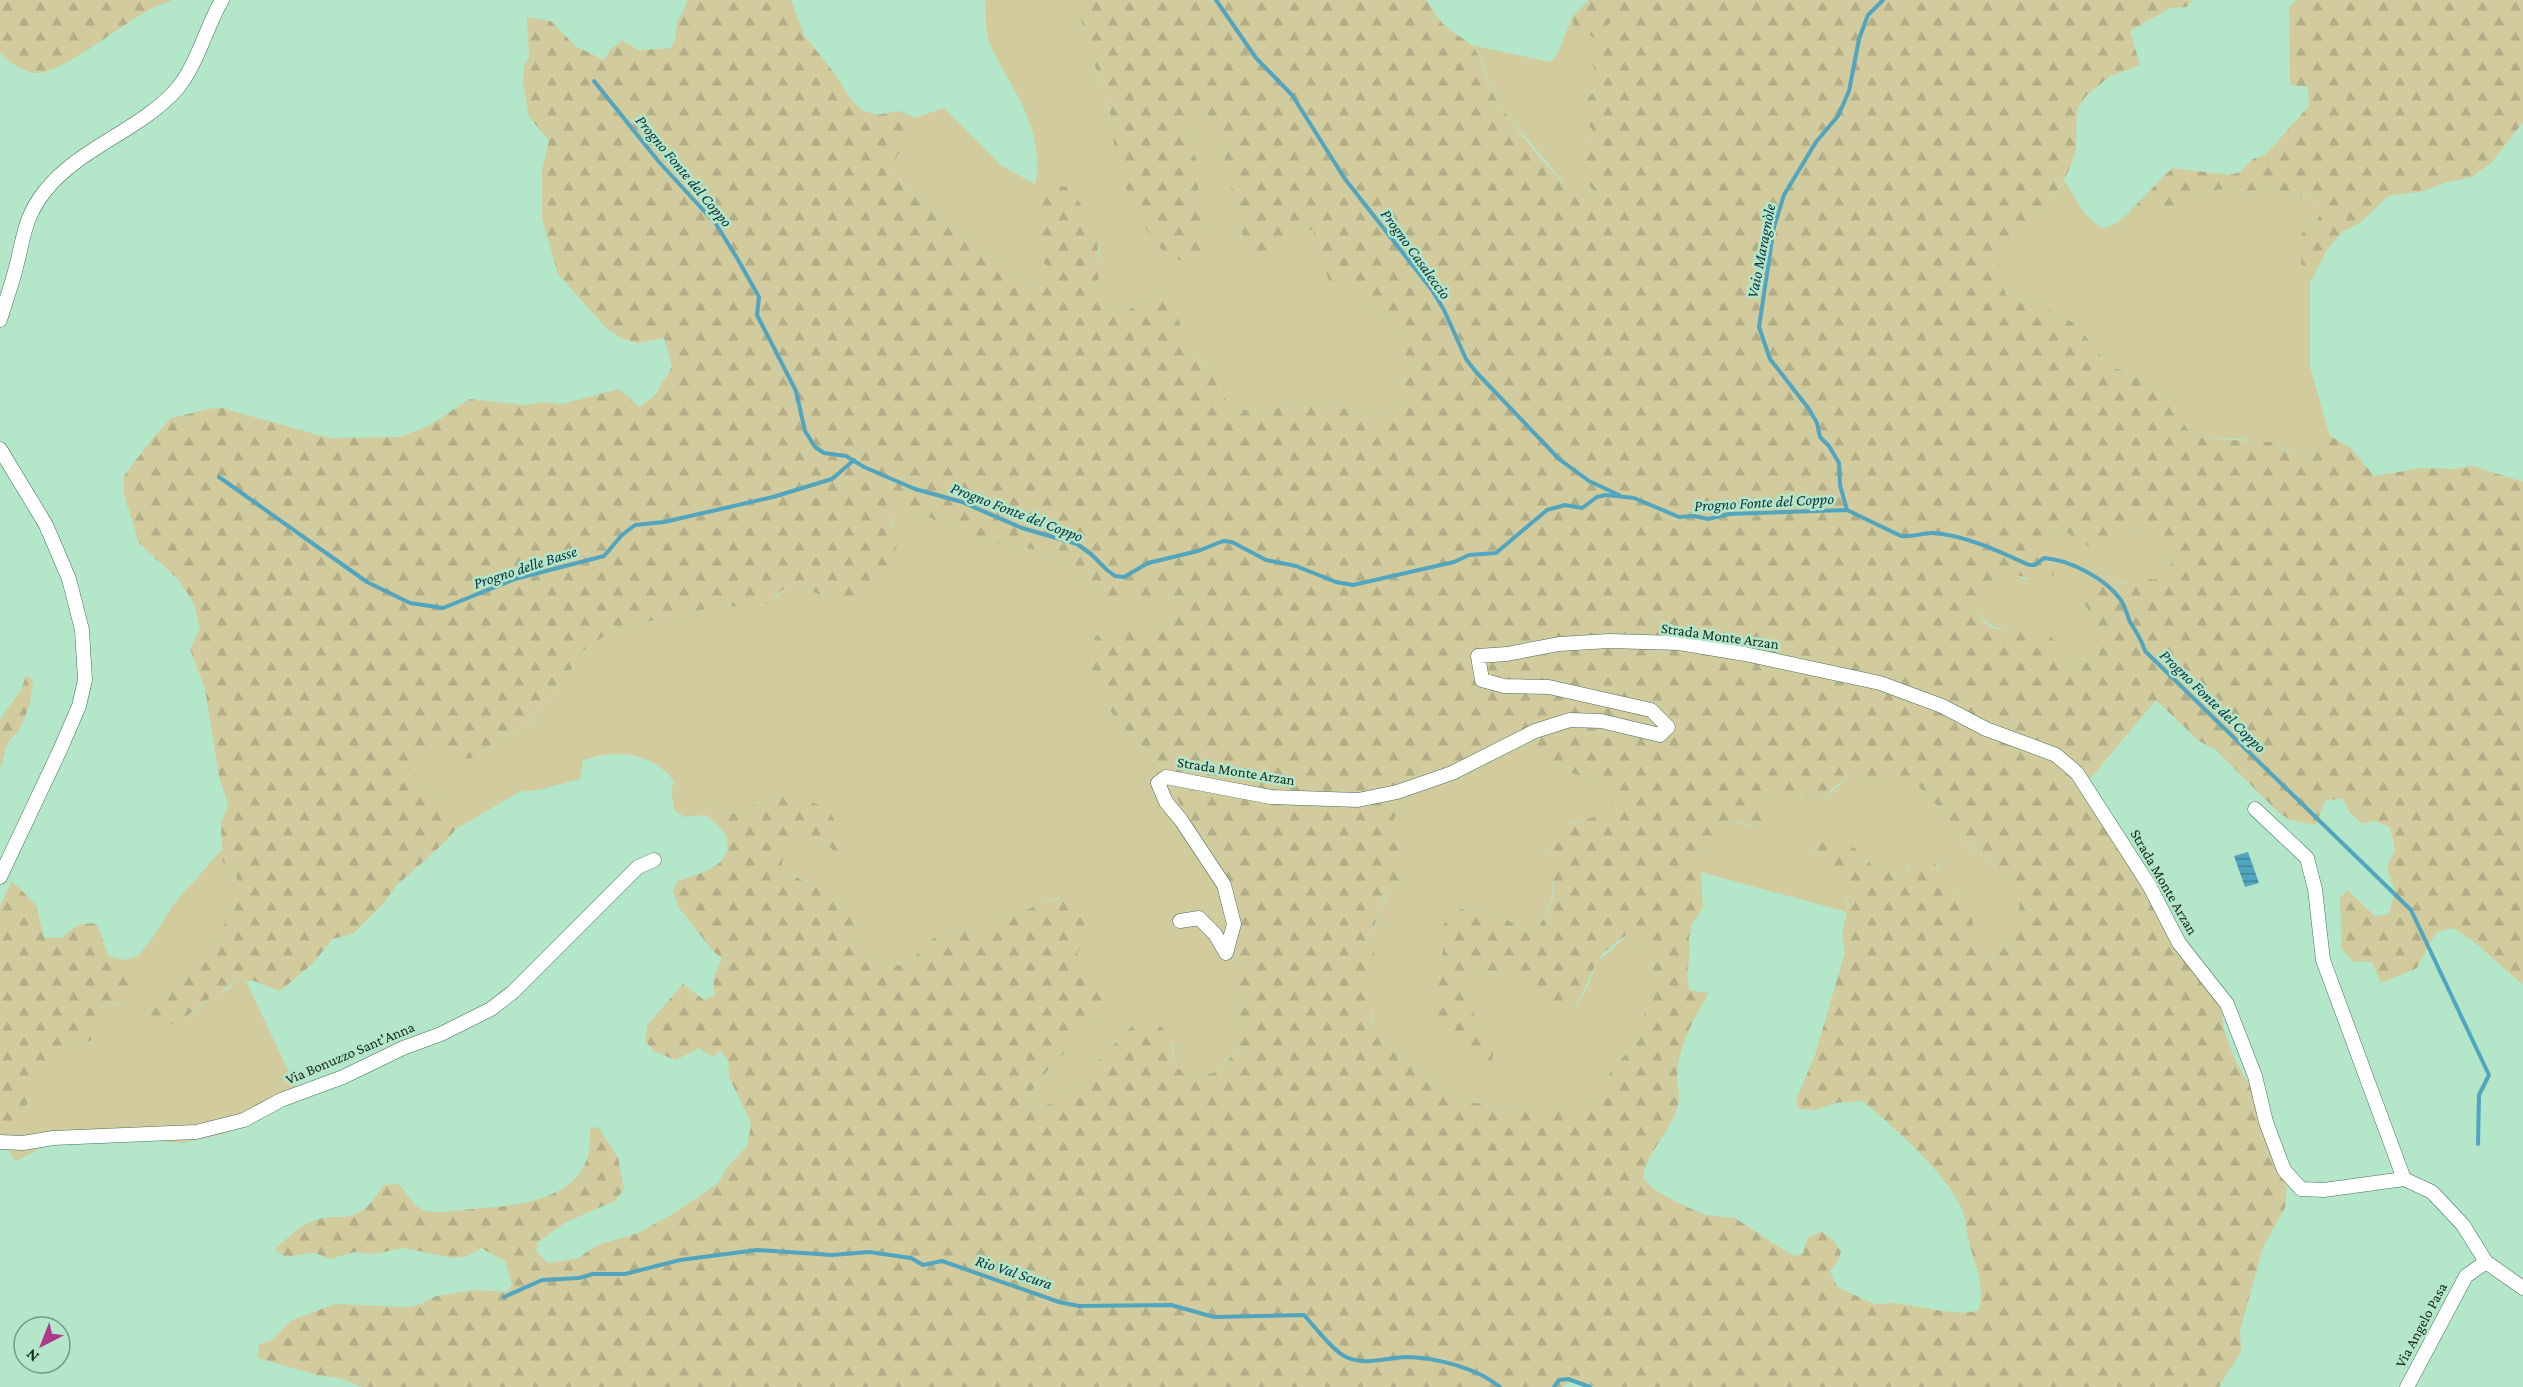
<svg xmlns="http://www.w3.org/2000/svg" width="2523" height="1387" viewBox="0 0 2523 1387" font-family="'Crimson Pro',serif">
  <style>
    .grass { fill: #d1cb9e }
    .forest { fill: url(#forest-firs); fill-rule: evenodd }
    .water { fill: url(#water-rules) }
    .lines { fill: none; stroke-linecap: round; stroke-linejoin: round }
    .stream { stroke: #52a5be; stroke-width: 4 }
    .minor-casing { stroke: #427158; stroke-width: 15 }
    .minor { stroke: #fff; stroke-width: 14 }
    .labels { text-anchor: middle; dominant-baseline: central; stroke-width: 5; stroke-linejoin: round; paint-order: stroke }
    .street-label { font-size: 15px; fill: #14281e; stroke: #b4e6ca }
    .water-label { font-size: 16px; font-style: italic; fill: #0b333e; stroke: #b4e6ca }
  </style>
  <defs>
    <pattern id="forest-firs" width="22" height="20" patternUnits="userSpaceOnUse" patternTransform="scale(1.5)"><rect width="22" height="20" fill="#d1cb9e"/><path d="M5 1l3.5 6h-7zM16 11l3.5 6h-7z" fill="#b3ae88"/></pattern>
    <pattern id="water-rules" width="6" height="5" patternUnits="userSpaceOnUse" patternTransform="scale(1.5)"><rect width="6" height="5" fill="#52a5be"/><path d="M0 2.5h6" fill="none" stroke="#43869a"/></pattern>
  </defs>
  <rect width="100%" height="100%" fill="#b4e6ca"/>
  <g class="grass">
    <path d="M985,0h90l37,122 2,21 94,92 -9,-24 -2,-50 -11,-31 9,-20 15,6 12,32 21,90 46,-10 24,2 8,21 34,34 15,25 15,10 9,10 11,24 6,6 -8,23 4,14 -10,16 -25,4 -21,-8 -23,-2 -37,-7c-27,16 -34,15 -63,4l-18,-34 -19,-19 -17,-43 -18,-16c-15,7 -24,19 -39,24l-19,-19 1,-50 -50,22 -13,11 -14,2 -59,-50 -42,-29 -30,-34 5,-12 20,-22 -1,-17 29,-10 58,58 33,18c9,-38 -10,-77 -29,-109 -7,-13 -17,-28 -19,-42 -2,-11 -1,-22 -2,-33z"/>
    <polygon points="1572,17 1574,27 1594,37 1612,21 1620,21 1627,24 1617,37 1597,85 1583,106 1594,132 1587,144 1583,179 1595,192 1594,197 1586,202 1571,191 1506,114 1491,90 1482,61 1471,45 1550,62 1558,53"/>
    <path d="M2064,180l21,34 17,14c16,-2 23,-12 34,-23l15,8 31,-9h11l16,-13 21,-3 20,8c19,-16 21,-7 39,0 16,7 21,-5 32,15l-4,10 -16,13c2,19 -5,34 9,49v84l20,69 -12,5 -7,14 -11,4 -19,-12 -39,-8 -42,-1 -12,-8 -22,-35 -40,-24 -16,-4 -34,-43 -22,-11 -14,-12 -34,-6 -6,-19v-14l48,-55z"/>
    <path d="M898,508l22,5 57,27 61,10 19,11 44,34 96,3 -34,27 -14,5 -9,-3 -34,2 -11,8 -4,13 1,19 18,42 21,25 23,22 22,34 8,29 53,97 -5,88 11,18 -2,15 -10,17 -14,16 -12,3 -15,-1 -15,-7 -2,-22 -41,-19 -70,72c-14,9 -22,9 -38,6l14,-23 62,-66 7,-13 -22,-28 -8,-21 8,-13 -26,-43 -19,6 -17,9 -18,4 -27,13 -44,9 -30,28 -14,-2 -28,-14 -4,-24 2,-10 -18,-11 -7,-10 -53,-26c-1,-14 6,-23 14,-34l17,1 23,16 -43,-59 -36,9 -12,9 -15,3 -19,-9 -6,10 -20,2 -10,-6 -4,-20 3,-10c-22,-29 -58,-32 -91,-21l-3,19 -38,10 -23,3 -63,37 -7,-24 -31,-20 -4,-22 20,-15 31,11 24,-8 16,-15 21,-10 41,-50 16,-25 24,-18 42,-12 25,-2 41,-13 30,1 32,-10 13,-13 37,13 67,-71 -5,-13z"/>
    <path d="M2134,527c19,6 30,15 41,32l-15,20c-19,0 -36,4 -54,4l-22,21c14,19 23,28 14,52l-25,12 -11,-18 -36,-25c-31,6 -32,6 -53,-17l19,-20 8,-22 25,14 27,-16 -9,-8 -3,-9 14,-15 10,-1 26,15z"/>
    <path d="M1534,739l17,25 58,25 5,13c-12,15 -25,18 -43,20l-27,30c13,38 12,46 -9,80l-8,-1 -36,-20 -31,-2 -17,16 1,15 -6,49 56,58 -33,-54 5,-20c39,-10 56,13 83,38l27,-4 12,-21 9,-24 34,-30 18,23 4,20 -11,49 -8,20 -24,29 -8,16 -16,17 -17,4 -96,-7 -27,-14 -65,-51 -6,-8 -5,-30 1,-19 4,-17 -3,-26 8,-30 21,-30 -3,-36 -9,-14 12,-21 24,-26 80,-40z"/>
    <path d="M1852,775l28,8 17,-3 21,6 29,30 10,21 13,8 42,40 8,15 -3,24 -6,17 -13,13 -12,1 -8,-9 -12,-46 -14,-11 -10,-12 -5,-14 -28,1 -6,9 -28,-4 -8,-10 -56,-12c14,17 41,41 36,65l-146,-40 -6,-5 2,-19 21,-11 -5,-10 9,-6 29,4 11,-20 1,-9c27,-6 33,3 58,4z"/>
    <polygon points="224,847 223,863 233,865 240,891 233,914 146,1018 186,1018 214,995 229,989 237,980 246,981 301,1098 224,1134 182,1143 139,1139 59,1139 16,1161 2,1141 16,1127 48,1061 62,1047 90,1041 101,1008 112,1003 121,1006 132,964 154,936 173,905"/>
  </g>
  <g class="forest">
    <path d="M0,0h173c-7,3 -15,5 -21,8 -25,13 -93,67 -116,65 -14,-1 -27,-11 -36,-20z"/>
    <path d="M687,0h104l13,35 31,39 17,27 10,9 14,5 24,-4 15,7 1,17 -20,22 -5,13 30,33 42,29 59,50 14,-2 13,-11 -14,-17 2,-47 17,-20 14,2c35,44 31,57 30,110l19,19c15,-5 24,-17 39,-24l18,16 17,43 19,19 18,34c29,11 36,12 63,-4l37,7 23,2 21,8 25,-4 10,-16 -4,-13 8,-24 -6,-6 -11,-24 -9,-10 -15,-10 -15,-25 -26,-4 -16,-51 -24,-2 -2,18 -10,9 -17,-3 -17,-14 -21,-90 -12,-32 -15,-6 -9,20 11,31 2,50 9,24 -1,11 -10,11 -13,4 -14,-3 -9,-9 -20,-27 -15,-33 -12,-46 -2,-22 -37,-121h351c6,7 10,16 16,23 9,10 25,16 32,25 9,14 11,28 17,42 12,24 72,100 95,112l8,-5 1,-5 -12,-13 -6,-13 17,-34 -14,-17c7,-27 25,-20 12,-52l35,-39 -7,-3h-8l-17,17 -21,-11 -2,-10 17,-17h603l-5,7 -17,1 -40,23 10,34 -31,12 -23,19 -9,13 -1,41 -7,20 -21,37 -48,55v14l6,19 34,6 14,12 22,11 34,43 16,4 40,24 22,35 12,8 70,4 30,17 11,-4 7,-14 12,-5 21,12 23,28 49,-8 31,1 19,-3 50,16v503l-50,-44 -20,-13 -17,4 -19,36 -36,15 -9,-21h-18l-12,-13 -2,-51 7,-8 28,26 14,-2 6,-23 -8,-22 8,-20 -5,-22 -16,-6 -12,3 -13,-13 -7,-13 -17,3 -9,24 -26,-5 -11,-7 -64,-64 -16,-8 -43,-41 -72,86 137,213 2,27 11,32 21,37 18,61 14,32 -2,20 -22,39 -23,84 1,21 -22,35h-624l-6,-3 -19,-2 -8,5h-1199l-23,-9 -23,-3 -59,-17 1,-14 11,-3 22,-21 43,-16 73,3 13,-3 15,-8 40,-6 31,2 5,-8 -7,-23 -24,-13 -13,8 -16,2 -47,-10 -32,6 -18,-2 -25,7 -15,-6 -30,4 -10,-8c12,-10 23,-23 38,-28 10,-4 18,-4 28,-4 22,-1 32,-15 43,-32l14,-1c10,8 12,20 25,26 10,4 38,0 50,-1 39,-3 102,-7 115,-53 2,-8 2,-19 2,-28l8,-1 20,31 6,31 -9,12 -49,21 -28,20 -2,9 12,12 28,-4 22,-14 40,-12 38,-21 42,-29 10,-17 19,-20 4,-20 -3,-10 -19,-39 -1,-17 -8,-9 -7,6 -14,-9 -23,12 -21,-8 -10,-11 3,-17 35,-40 21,16 11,-5 -2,-16 9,-20 -9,-8 -34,-43 -6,-18 5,-9c19,-7 61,-16 47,-47 -3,-7 -14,-14 -20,-19l6,-10 19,9 15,-3 12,-9 36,-9 36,17 17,33 -1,7 -9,2 -23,-16 -17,-1c-8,11 -15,20 -14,34l24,13 8,-3 21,16 7,10 19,11 -3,10 4,24 28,14 14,2 30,-28 44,-9 27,-13 18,-4 17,-9 33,-8 19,23 -7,22 -8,13 8,21 20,10 2,18 -7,13 -62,66 -14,23c17,3 24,3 38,-6l70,-72 14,-10c23,11 27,28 29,51l15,7 15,1 12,-3 14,-15 10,-18 2,-15 -11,-18 5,-88 -53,-97 -8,-29 -22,-34 -23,-22 -21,-25 -18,-42 -1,-19 4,-13 11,-8 34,-2 9,3 14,-5 33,-27 -31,-1 -45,3 -19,-5 -44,-34 -19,-11 -61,-10 -57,-27 -22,-4 -9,5 9,28 -7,21 -34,37 -30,-3 -37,-13 -24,20 -21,3 -30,-1 -41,13 -25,2 -41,12 -25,18 -16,25 -42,50 -20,10 -16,15 -11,6 -13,2 -31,-10 -20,14 4,22 31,20 7,24 -10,12 -50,45 -13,18 -30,30 -20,5 -21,25 -32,27 -26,-10 -17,-1c-8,8 -15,10 -24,16 -26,16 -34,40 -67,22l87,-104 7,-24 -7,-25 -10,-2 -2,-40 7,-18 -9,-29 -14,-87 -15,-40 10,-21 -7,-26 -15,-23 -39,-36 -15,-49v-18l28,-37 19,-21 47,-11 111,31 71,-1 28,-11 42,-27 54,6 19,-3 19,2 57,-15 21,18 15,-12 17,-28 -8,-29 -26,5 -15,-4 -17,-11 -48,-54 -16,-56v-48l7,-30 -20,-23 -6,-35 1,-15 5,-11 -2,-39 24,4 24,25 29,14 6,-10 12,-10 16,10 33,-2c6,-9 4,-14 6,-24 3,-9 9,-15 10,-24zM2134,527c19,6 30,15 41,32l-15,20h-19l-18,4h-17l-19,10 -3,11c14,19 23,28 14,52l-25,12c-8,-13 -19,-32 -33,-40 -15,-10 -36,8 -51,-2 -6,-4 -11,-13 -16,-18l19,-20 8,-21c20,10 32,16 54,8 -2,-12 -10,-17 -14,-28l14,-15 10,-1 26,16zM1534,739l1,11 16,14 58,25 5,13c-20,25 -49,13 -66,39 -10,16 9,36 5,54 -2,13 -11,26 -18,37l-8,-1 -36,-20 -31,-2 -17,16 1,15 -6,49 -1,27 32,40 13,8 10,-2 2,-15 -33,-54 5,-20c45,-11 50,16 82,37 5,4 12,5 18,8 16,-17 20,-35 30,-54 6,-13 23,-24 35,-32l18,23 4,20 -11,49 -8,20 -24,29 -8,16 -16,17 -17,4 -96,-7 -27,-14 -65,-51c-16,-21 -9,-49 -6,-72 1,-10 -3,-19 -3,-28 1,-9 5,-20 7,-28 6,-17 27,-28 26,-49 -1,-11 -10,-24 -16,-33l12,-21 24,-26 80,-40zM1852,775l28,8 17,-3 21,6 29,30 10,21 14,8 41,40 8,15 -3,24 -6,17 -13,13 -12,1c-13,-15 -11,-35 -19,-53 -3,-6 -10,-8 -14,-12 -11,-11 -14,-25 -25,-35h-9l-16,18 -28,-4c-15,-20 -32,-31 -55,-37l-14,7 34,44 9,21 -7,30 3,18 -30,103 -19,45 3,9 17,1 19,-7 28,-2c31,27 88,75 101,114 3,9 2,19 5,27 6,24 16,43 10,68 -23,8 -64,-6 -89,-7 -4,0 -9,2 -14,1 -13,-4 -26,-12 -39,-17l-7,-16 7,-8 4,-11 -8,-12 -12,-9 -14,7 -4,16 -10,2 -58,-38 -29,-3 -26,-11 -25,-14 -12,-11c2,-28 33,-51 36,-80 1,-6 -2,-13 -2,-19 0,-32 16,-60 32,-87l-20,-3 -2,-16 3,-21 -1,-15 3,-14 11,-16 -2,-36 -6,-6 2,-18 21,-1v-10l-5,-10 9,-6 48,5 -8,-21 1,-9c27,-6 33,3 58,4l12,-12z"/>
    <path d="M2298,0h225v122l-31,40 -20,15 -28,6 -20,8 -36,5 -27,26 -20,11 -14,17 -17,33c-14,-15 -7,-30 -9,-49l16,-13 4,-10c-10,-20 -16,-8 -32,-15 -18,-7 -20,-16 -39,0l-20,-8 -21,3 -16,13h-11l-31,9 -15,-8 36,-37 58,7 10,-3 13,-13 12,-4 44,-49 -1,-19 -18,-2 -1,-79z"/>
    <polygon points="26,675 33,681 30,704 20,729 8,742 0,768 0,720 22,688"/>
    <path d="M12,881l24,24 8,32 18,1c11,-11 18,-16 34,-14 7,10 7,21 13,32l15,4 14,-4c-11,14 -6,26 -2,42l-7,8 -17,-3 -11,4 2,11 -13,23 -28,6 -14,14 -32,66 -14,14 -2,-3v-232z"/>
  </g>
  <polygon class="water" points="2248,852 2259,883 2245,887 2234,856"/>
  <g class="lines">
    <g class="stream">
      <polyline points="1216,0 1256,58 1292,95 1345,179 1432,290 1444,310 1466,359 1476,372 1559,459 1589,481 1619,495"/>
      <path d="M594,81l65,81 57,62 21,34 22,39 -2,18 39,76 9,40 10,16 9,6 22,3 18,11 51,22 47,13 60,26 55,16 14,10 16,16 8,6 9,1 24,-14 50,-12 25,-10 9,1 34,18 30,6 40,16 17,3 101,-23 15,-7 27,-2 51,-43 18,-5 17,3 15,-11 9,-2 28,3 45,19 15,-1 14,3 21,-5 118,-4 54,26c12,2 22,-4 33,-3 33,3 65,18 95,32h6l9,-7c26,2 61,20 77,42 4,6 6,15 9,22 6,9 12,19 15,29l266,259 78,165 -10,20 -1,49"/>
      <polyline points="219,477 367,582 410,603 443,608 515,579 604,556 622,535 635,525 664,522 773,497 832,479 854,460"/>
      <polyline points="1847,510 1840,485 1839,463 1829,446 1820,437 1817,423 1809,409 1770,359 1759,327 1774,227 1784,195 1816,142 1838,116 1849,91 1859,39 1868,15 1883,0"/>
      <path d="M504,1297l38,-17 37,-2 14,-4h32l55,-14 77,-10 75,5 37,-3 42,6 12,7 19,-4 117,41 20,4 92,-1 43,12 90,-2c10,11 29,36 42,42 20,9 39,1 59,0 30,0 72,11 95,30"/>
      <polyline points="1554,1387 1559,1380 1568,1379 1590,1387"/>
    </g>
    <defs>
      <g id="minor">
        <path d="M0,320c5,-17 11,-33 15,-49 9,-32 8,-52 30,-80 35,-44 94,-60 131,-101 21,-24 30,-63 46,-90"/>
        <polyline points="0,449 46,525 69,579 82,630 85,680 79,706 60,750 0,877"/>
        <polyline points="2255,809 2307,858 2315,889 2323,960 2404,1179"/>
        <polyline points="1180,921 1199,918 1215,934 1226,953 1234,924 1224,885 1181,820 1166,802 1158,783 1166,777 1271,797 1358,800 1397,792 1452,773 1535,731 1570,720 1601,721 1660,735 1668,727 1651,710 1549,687 1504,686 1482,680 1478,656 1507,654 1559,644 1609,641 1679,643 1745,654 1880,683 1942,706 1986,729 2056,755 2077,773 2149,885 2179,943 2227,1004 2255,1076 2266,1122 2284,1170 2301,1189 2324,1190 2404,1179 2432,1192 2463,1225 2486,1262 2523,1288"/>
        <polyline points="0,1142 23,1143 53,1138 196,1132 244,1120 281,1100 343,1077 403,1048 441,1034 491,1009 513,992 638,867 654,860"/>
        <polyline points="2407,1387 2466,1276 2486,1262"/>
      </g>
    </defs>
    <use href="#minor" class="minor-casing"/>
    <use href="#minor" class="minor"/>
  </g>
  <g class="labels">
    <g class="street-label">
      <text transform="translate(1720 636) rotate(8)">Strada Monte Arzan</text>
      <text transform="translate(1236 771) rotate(9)">Strada Monte Arzan</text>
      <text transform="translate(2164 882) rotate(60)">Strada Monte Arzan</text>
      <text transform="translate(350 1053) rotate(-23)">Via Bonuzzo Sant'Anna</text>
      <text transform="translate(2421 1325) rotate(-62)">Via Angelo Pasa</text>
    </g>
    <g class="water-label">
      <text transform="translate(684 171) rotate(50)">Progno Fonte del Coppo</text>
      <text transform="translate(1761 251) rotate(-79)">Vaio Maragnòle</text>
      <text transform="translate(1416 254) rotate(54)">Progno Casaleccio</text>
      <text transform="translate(1764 502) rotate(-3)">Progno Fonte del Coppo</text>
      <text transform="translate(1017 512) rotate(21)">Progno Fonte del Coppo</text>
      <text transform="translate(525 567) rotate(-18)">Progno delle Basse</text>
      <text transform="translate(2213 701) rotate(44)">Progno Fonte del Coppo</text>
      <text transform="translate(1014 1272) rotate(18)">Rio Val Scura</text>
    </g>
  </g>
  <g transform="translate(42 1345) rotate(222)"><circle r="28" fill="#b4e6ca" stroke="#749a85" stroke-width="1.5"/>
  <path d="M0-4.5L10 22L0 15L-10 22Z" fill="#af388f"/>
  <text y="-9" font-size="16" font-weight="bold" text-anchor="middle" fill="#14281e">N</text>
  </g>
</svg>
